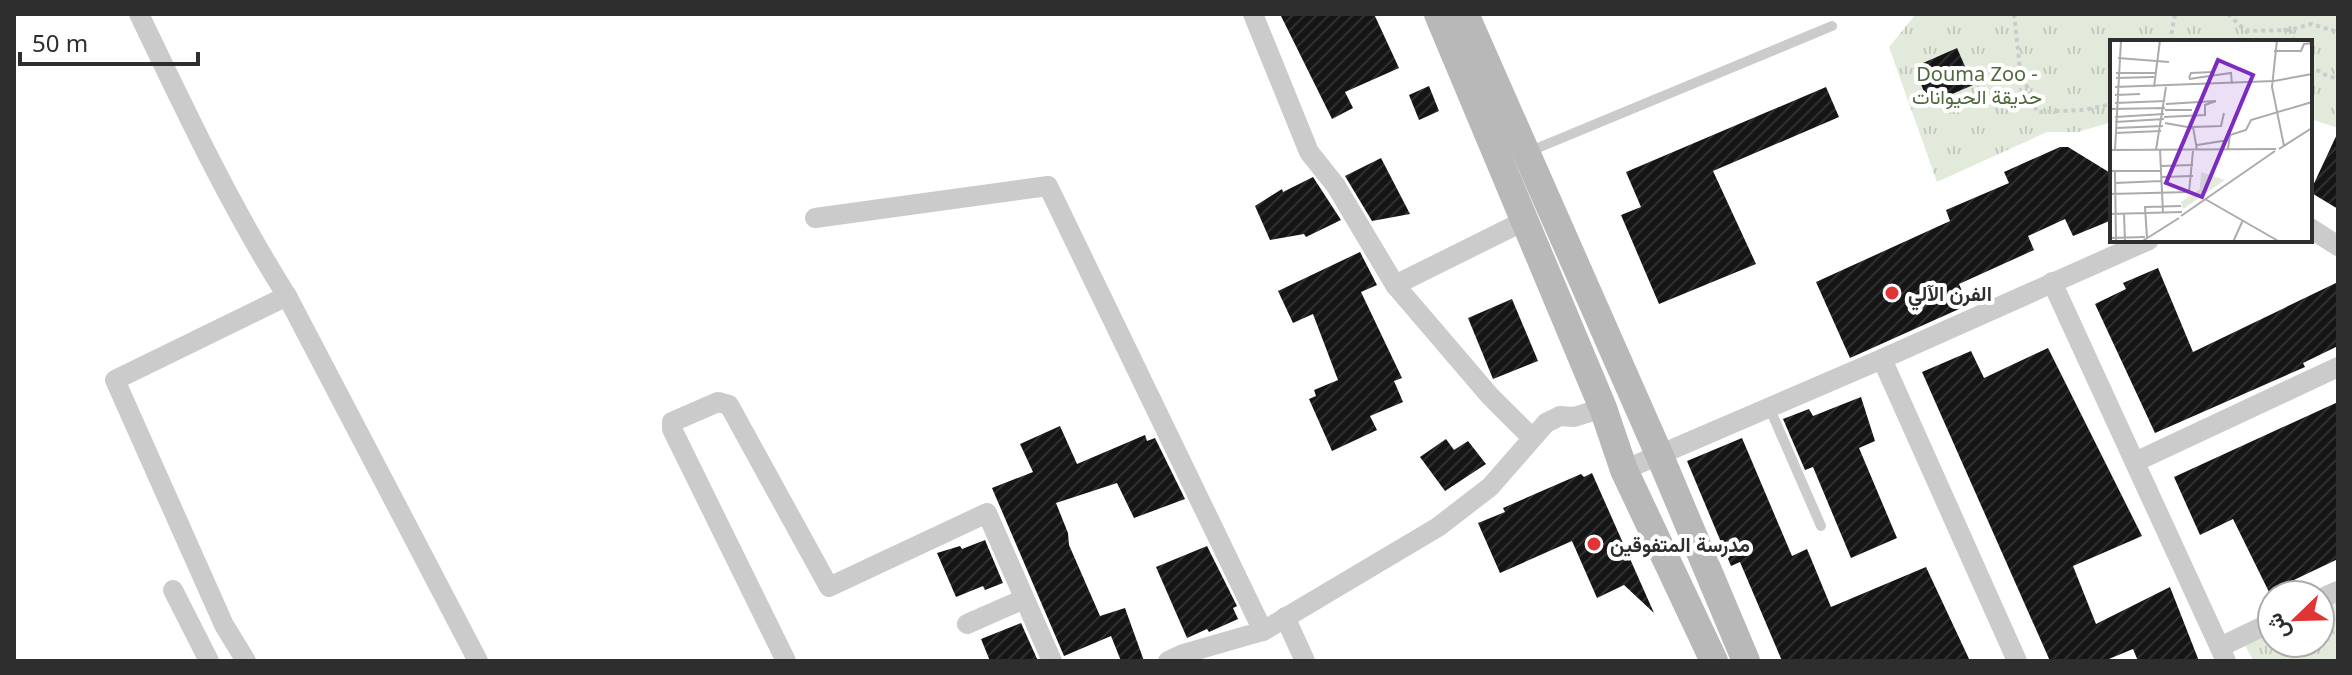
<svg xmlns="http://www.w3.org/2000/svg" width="2352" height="675" viewBox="0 0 2352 675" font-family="'Noto Sans',Vazirmatn,sans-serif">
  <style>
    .park { fill: url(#park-tufts) }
    .building { fill: url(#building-hatch) }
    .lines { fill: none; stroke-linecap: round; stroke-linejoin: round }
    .path { stroke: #cbcbcb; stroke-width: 4; stroke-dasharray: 4 4; stroke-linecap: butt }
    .lane { stroke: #cbcbcb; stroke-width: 10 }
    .street { stroke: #cbcbcb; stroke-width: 20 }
    .secondary { stroke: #b8b8b8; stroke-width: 28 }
    .poi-dot { fill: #e13434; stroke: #fff; stroke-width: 3 }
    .labels { text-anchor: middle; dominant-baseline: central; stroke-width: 8; stroke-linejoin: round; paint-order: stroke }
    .park-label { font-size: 20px; fill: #4d683c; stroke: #fff }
    .poi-label { font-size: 20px; font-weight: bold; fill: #2e2e2e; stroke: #fff; text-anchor: start }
    .inset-road { fill: none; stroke: #ababab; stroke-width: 2 }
    .view { fill: #7b2cbf; fill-opacity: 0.15; stroke: #7b2cbf; stroke-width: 4 }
    .inset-edge { fill: none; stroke: #2e2e2e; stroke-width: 4 }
  </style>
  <defs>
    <pattern id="park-tufts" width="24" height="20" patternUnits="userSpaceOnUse" patternTransform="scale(2)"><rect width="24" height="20" fill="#e2ebdb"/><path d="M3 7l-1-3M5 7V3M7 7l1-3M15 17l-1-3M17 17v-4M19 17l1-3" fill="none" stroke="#c2cabc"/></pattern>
    <pattern id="building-hatch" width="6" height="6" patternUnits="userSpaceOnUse" patternTransform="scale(2)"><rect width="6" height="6" fill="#151515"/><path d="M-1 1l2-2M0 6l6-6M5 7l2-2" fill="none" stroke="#2f2f2f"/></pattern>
  </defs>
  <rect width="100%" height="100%" fill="#fff"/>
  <g class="park">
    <polygon points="1916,14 2338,14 2338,128 2310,119 2310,42 2112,42 2112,122 2078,132 2047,132 1937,182 1889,47"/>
    <polygon points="2338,600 2338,661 2253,661 2245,645 2272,632 2272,643 2320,643 2320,609"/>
  </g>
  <g class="building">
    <polygon points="1280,14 1374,14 1399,68 1345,92 1353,108 1332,119"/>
    <polygon points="1957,48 1973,85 1929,104 1914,67"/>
    <polygon points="1429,86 1439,111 1419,120 1409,95"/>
    <polygon points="1826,87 1839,117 1713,171 1756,264 1659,304 1621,215 1641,207 1626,172"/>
    <polygon points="2338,132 2338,209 2310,192"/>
    <polygon points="2060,147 2068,147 2112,174 2112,220 2073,236 2065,219 2028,236 2034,250 1959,284 1968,305 1850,358 1816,282 1950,221 1946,210 2009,183 2004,172"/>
    <polygon points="1381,158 1410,214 1372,221 1345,176"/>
    <polygon points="1313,177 1341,220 1306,237 1304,234 1270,240 1255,206 1282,189 1283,192"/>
    <polygon points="1360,252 1377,285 1361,292 1402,378 1394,381 1403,402 1370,416 1377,430 1332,451 1309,399 1316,396 1314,390 1338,380 1313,314 1293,323 1278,291"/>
    <polygon points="2158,268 2193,352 2338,282 2338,346 2303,363 2305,367 2155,433 2095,304 2126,289 2123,283"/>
    <polygon points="1512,299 1538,361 1493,379 1468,318"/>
    <polygon points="2048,348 2142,536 2073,566 2096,624 2170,587 2199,661 2138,661 2133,649 2104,661 2050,661 1922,372 1971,351 1984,378"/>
    <polygon points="1861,397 1875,441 1859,448 1897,538 1851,558 1813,467 1805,470 1783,419 1809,409 1813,416"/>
    <polygon points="2338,402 2338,559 2269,592 2233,519 2200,535 2174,477"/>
    <polygon points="1060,426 1077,464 1145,435 1147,441 1155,438 1185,499 1134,518 1117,483 1056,503 1068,533 1069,545 1100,616 1125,608 1144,661 1121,661 1111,636 1064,656 992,488 1033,472 1020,444"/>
    <polygon points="1742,438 1792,556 1807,549 1831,607 1926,567 1970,661 1782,661 1740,562 1731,566 1687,461"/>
    <polygon points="1446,439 1454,450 1468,441 1486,464 1445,491 1420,457"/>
    <polygon points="1592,473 1654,613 1624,585 1597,598 1572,541 1500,573 1478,523 1505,512 1503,508 1581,474 1584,477"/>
    <polygon points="985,540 1003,583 985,590 983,586 956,597 937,553 960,546 962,549"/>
    <polygon points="1207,546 1237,606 1233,608 1238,619 1209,632 1207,629 1187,638 1156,567"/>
    <polygon points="1021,623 1038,661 990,661 981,639"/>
  </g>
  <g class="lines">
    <g class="path">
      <polyline points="2014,14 2020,69 2037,112 2084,110 2112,104"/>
      <polyline points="2228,14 2246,31 2290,30 2311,24 2338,32"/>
      <polyline points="2290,30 2294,42"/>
      <polyline points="2170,42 2175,14"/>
      <polyline points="2310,65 2323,74 2338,79"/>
    </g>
    <g class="lane">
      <polyline points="1528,152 1832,26"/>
      <polyline points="1769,407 1821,526"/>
    </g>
    <g class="street">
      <path d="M139,14c46,96 91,192 148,282l191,365"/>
      <polyline points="1253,14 1309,152 1336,186 1395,285 1490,396 1532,438"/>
      <polyline points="815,218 1048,186 1263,631 1438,527 1490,487 1546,423 1560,416 1574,417 1603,408"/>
      <polyline points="2310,228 2338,246"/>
      <polyline points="2052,282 2226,661"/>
      <polyline points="1395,285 1524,221"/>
      <polyline points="1882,359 2017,661"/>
      <polyline points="2135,462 2338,367"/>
      <polyline points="1624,470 1882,359 2149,240"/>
      <polyline points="173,590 209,661"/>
      <polyline points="2320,599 2338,591"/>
      <polyline points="1285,617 1305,661"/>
      <polyline points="967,624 1024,599"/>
      <polyline points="2220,647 2272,622"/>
      <polyline points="246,661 224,625 115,380 287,296"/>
      <polyline points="786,661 672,429 672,422 718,402 729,405 829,587 987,513 1052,661"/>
      <polyline points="1168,661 1183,654 1263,631"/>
    </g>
    <g class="secondary">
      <polyline points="1438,14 1603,408 1624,470 1714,661"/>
      <polyline points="1465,14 1659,454 1746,661"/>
    </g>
  </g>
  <g class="poi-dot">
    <circle cx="1892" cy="293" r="8"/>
    <circle cx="1594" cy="544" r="8"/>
  </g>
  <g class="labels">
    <g class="park-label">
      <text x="1977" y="73">Douma Zoo -<tspan x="1977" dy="23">حديقة الحيوانات</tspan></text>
    </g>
    <g class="poi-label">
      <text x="1908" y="293">الفرن الآلي</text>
      <text x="1610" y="544">مدرسة المتفوقين</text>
    </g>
  </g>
  <g transform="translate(2110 40)">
    <rect width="202" height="202" fill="#fff"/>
    <path d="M91,132l24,8 -42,29 -2,-7 19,-13z" fill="#e2ebdb"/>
    <path class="inset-road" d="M167,0l-5,47 12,59M164,11h27l3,-7 8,-1M8,18l51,4M6,33h39M6,38l38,-1M79,38l2,-5 22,-1M79,39l42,-6 1,11M5,47l159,-6 38,-7M44,47l6,-47M5,55l25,-1M5,63l50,-2M56,64l50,-3M0,69l55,-1M55,70h27M5,77l49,-3M54,77l41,-2v-10l11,-4M5,82l49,-3M55,83l28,5M6,88l47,-2M5,93l46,-2M87,105l32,-5M118,109l2,-14 16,-5 5,-10 61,-18M169,109l33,-21M0,110l166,-1M5,110l6,-110M46,110l10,-63M50,110l3,63M87,110l-4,-23 28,-1 3,-13M51,126l32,-1M0,131h51M5,131l1,71M51,137l32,-1M5,143l46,-2M0,154l79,-2 4,-41M95,159l75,43M0,174l72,-2M14,174l1,28M71,176l94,-65M0,198l35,-1M37,198l-2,-31 36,-1M31,202l38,-24M123,202l10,-22"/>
    <path class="view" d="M108,20l35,15 -51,122 -36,-14z"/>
    <rect width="202" height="202" class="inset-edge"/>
  </g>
  <rect width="2352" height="675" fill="none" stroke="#2e2e2e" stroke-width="32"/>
  <g transform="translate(2296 619) rotate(247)"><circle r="38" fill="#ffffff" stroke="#ababab" stroke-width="2"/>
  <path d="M0-6L14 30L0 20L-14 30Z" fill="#e13434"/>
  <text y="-12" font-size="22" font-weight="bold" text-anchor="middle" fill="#2e2e2e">ش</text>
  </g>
  <path d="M20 52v12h178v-12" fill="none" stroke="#2e2e2e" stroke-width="4"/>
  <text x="32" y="52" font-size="24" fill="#2e2e2e" stroke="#ffffff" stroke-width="6" paint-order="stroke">50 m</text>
</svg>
